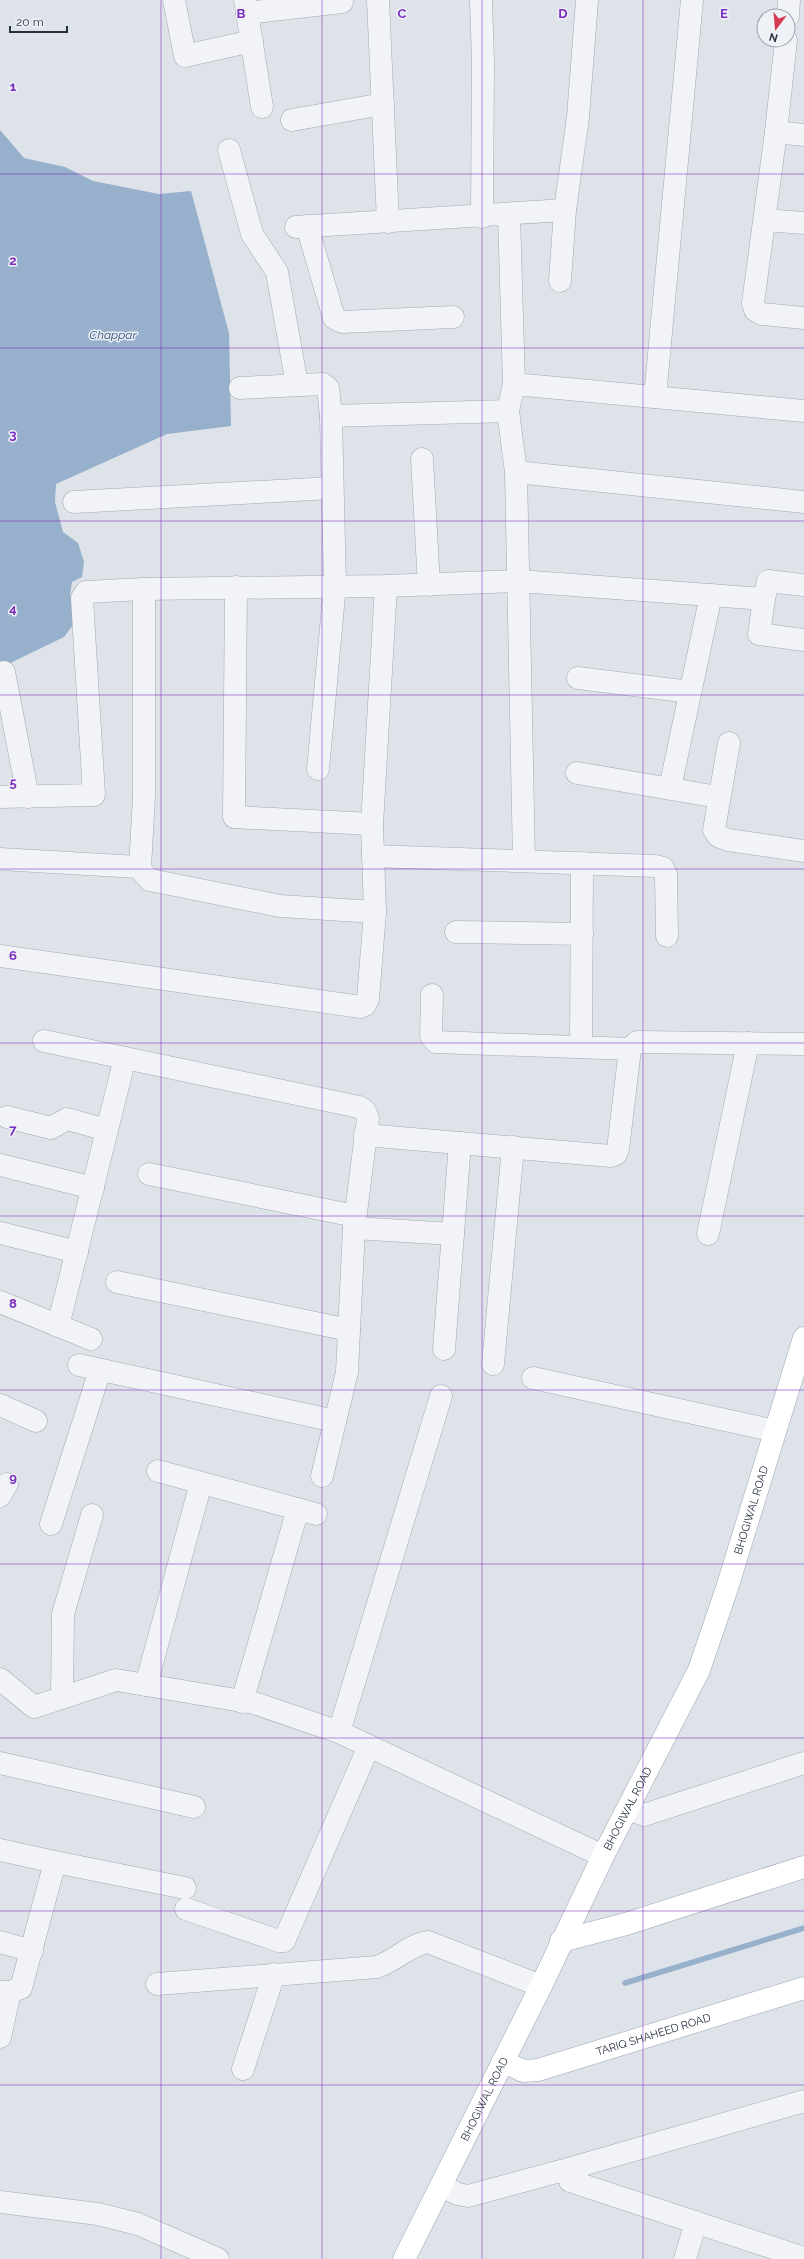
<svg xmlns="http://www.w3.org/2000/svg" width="804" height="2259" viewBox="0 0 804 2259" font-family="Raleway,sans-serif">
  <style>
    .water { fill: #97b0cb }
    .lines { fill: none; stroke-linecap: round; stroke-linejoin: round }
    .stream { stroke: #97b0cb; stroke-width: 5.5 }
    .minor-casing { stroke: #a3a9b3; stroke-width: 23 }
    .major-casing { stroke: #9da6b5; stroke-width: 23 }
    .minor { stroke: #f1f3f7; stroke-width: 22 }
    .major { stroke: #fff; stroke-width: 22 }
    .grid { fill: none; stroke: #7b2cbf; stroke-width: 1; stroke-opacity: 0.55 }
    .labels { text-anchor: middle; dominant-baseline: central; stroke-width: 3; stroke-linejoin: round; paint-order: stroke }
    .street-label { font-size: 11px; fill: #273041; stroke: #eef1f6 }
    .water-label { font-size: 12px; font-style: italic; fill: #2e4e77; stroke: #eef1f6 }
    .grid-label { font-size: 13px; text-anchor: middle; font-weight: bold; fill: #7b2cbf; stroke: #eef1f6; stroke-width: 3; stroke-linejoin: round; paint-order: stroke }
  </style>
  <rect width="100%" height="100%" fill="#dee2e9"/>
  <polygon class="water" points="0,130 24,158 65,167 93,181 159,194 191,191 229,333 231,426 167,434 56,484 55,502 63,532 78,543 84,562 82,577 72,582 70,595 75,599 76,621 64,637 0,668"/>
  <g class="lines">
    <polyline class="stream" points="625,1983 804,1928"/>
    <defs>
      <g id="minor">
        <polyline points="174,0 185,56 252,41"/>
        <polyline points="245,0 262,107"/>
        <polyline points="378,0 388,222"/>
        <polyline points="481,0 483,61 482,217"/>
        <polyline points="247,13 342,2"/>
        <polyline points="788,16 789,0"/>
        <polyline points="786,40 776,132 753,303 755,310 762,314 804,318"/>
        <polyline points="292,120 383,104"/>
        <polyline points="776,132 804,135"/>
        <polyline points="229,150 252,234 277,272 297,385"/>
        <polyline points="509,215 514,384 508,411 516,472 524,860"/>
        <polyline points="765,220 804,223"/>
        <polyline points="307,226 334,318 342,322 453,317"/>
        <polyline points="296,227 565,210"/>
        <polyline points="560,281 565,210 578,117 587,0"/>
        <polyline points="514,384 804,411"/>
        <polyline points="240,388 323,384 328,388 331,416"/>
        <polyline points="655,397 692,0"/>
        <polyline points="422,459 429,585"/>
        <polyline points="516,472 804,502"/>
        <polyline points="74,502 332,488"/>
        <polyline points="236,587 234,817 372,824"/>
        <polyline points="764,599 759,634 804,640"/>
        <polyline points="4,672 28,797"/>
        <polyline points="578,678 690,692"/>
        <polyline points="729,743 714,830 718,836 728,840 804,851"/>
        <polyline points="318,769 335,585 331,416 508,411"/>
        <polyline points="577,773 718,797"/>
        <polyline points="670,788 711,595"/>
        <polyline points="0,797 94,795 82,598 86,592 144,589 386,586 519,581 764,599 768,581 804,585"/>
        <polyline points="373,856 655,866 663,868 666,874 667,936"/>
        <polyline points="0,859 138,867 150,880 280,906 375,912"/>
        <polyline points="140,868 144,796 144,589"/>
        <polyline points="456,932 582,934"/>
        <polyline points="0,956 361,1007 365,1005 368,999 375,912 372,824 386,586"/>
        <polyline points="432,995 431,1036 436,1042 630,1049"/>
        <polyline points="44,1041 359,1107 365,1111 368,1118 354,1228 453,1234"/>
        <polyline points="581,1047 582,863"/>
        <polyline points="7,1117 51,1128 67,1119 107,1130"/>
        <polyline points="365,1135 611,1156 616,1154 618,1149 630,1049 637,1042 804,1044"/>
        <polyline points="0,1165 93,1188"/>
        <polyline points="149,1174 355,1216"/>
        <polyline points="0,1233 77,1252"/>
        <polyline points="708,1234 748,1043"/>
        <polyline points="117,1282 349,1330"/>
        <polyline points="0,1302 91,1339"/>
        <polyline points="58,1326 125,1058"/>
        <polyline points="444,1349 460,1143"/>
        <polyline points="493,1364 513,1147"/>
        <polyline points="79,1365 335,1421"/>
        <polyline points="533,1378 775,1431"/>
        <polyline points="0,1405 36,1421"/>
        <polyline points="158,1471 316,1514"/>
        <polyline points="322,1476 347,1372 354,1228"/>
        <polyline points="0,1496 7,1484"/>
        <polyline points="51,1524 100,1370"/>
        <polyline points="0,1679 34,1707 116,1680 254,1703 339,1732 603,1856"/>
        <polyline points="146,1685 201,1483"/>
        <polyline points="62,1698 63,1614 92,1515"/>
        <polyline points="242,1702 298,1509"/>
        <polyline points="339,1732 441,1396"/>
        <polyline points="0,1763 194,1807"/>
        <polyline points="628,1809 644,1815 804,1763"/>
        <polyline points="0,1850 55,1862 21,1988 10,1992 0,1992"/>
        <polyline points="55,1862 185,1888"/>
        <polyline points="186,1909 279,1941 284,1941 369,1746"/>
        <polyline points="0,1942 32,1951"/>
        <path d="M157,1984l220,-17c18,-6 33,-23 51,-25l113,44"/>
        <polyline points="0,2037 10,1992"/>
        <polyline points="243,2069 274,1974"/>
        <polyline points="568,2169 804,2101"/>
        <polyline points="441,2186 458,2194 468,2196 568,2169 570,2181 804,2258"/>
        <polyline points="0,2202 98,2214 138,2224 218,2259"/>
        <polyline points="685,2259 696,2222"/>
      </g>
      <g id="major">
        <polyline points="561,1941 626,1924 804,1867"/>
        <path id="s1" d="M503,2061l20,10 15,-1 266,-82"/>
        <path id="s2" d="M404,2259l137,-273 62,-130 96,-186 28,-82 77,-250"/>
      </g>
    </defs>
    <use href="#minor" class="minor-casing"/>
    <use href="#major" class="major-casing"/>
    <use href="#minor" class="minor"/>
    <use href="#major" class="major"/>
  </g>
  <path class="grid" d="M161,0v2259M322,0v2259M482,0v2259M643,0v2259M0,174h804M0,348h804M0,521h804M0,695h804M0,869h804M0,1043h804M0,1216h804M0,1390h804M0,1564h804M0,1738h804M0,1911h804M0,2085h804"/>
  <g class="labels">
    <g class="street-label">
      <text stroke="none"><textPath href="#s2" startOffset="827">BHOGIWAL ROAD</textPath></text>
      <text stroke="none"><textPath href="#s2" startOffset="503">BHOGIWAL ROAD</textPath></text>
      <text stroke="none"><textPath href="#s1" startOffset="158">TARIQ SHAHEED ROAD</textPath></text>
      <text stroke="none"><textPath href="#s2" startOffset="179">BHOGIWAL ROAD</textPath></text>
    </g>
    <g class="water-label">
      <text x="113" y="335">Chappar</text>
    </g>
  </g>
  <g class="grid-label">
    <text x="241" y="18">B</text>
    <text x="402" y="18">C</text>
    <text x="563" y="18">D</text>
    <text x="724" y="18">E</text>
    <text x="13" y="91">1</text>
    <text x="13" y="265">2</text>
    <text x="13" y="439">3</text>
    <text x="13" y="613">4</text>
    <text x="13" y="787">5</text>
    <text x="13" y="960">6</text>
    <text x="13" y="1134">7</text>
    <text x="13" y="1308">8</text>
    <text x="13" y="1482">9</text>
  </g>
  <g transform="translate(776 28) rotate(196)"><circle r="19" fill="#eef1f6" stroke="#9ea4ae"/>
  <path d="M0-3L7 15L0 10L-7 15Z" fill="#d63c50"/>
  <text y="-6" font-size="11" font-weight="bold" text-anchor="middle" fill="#273041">N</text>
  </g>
  <path d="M10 26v6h57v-6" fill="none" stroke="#273041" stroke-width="2"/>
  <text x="16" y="26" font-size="12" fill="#273041" stroke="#eef1f6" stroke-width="3" paint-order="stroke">20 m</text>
</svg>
